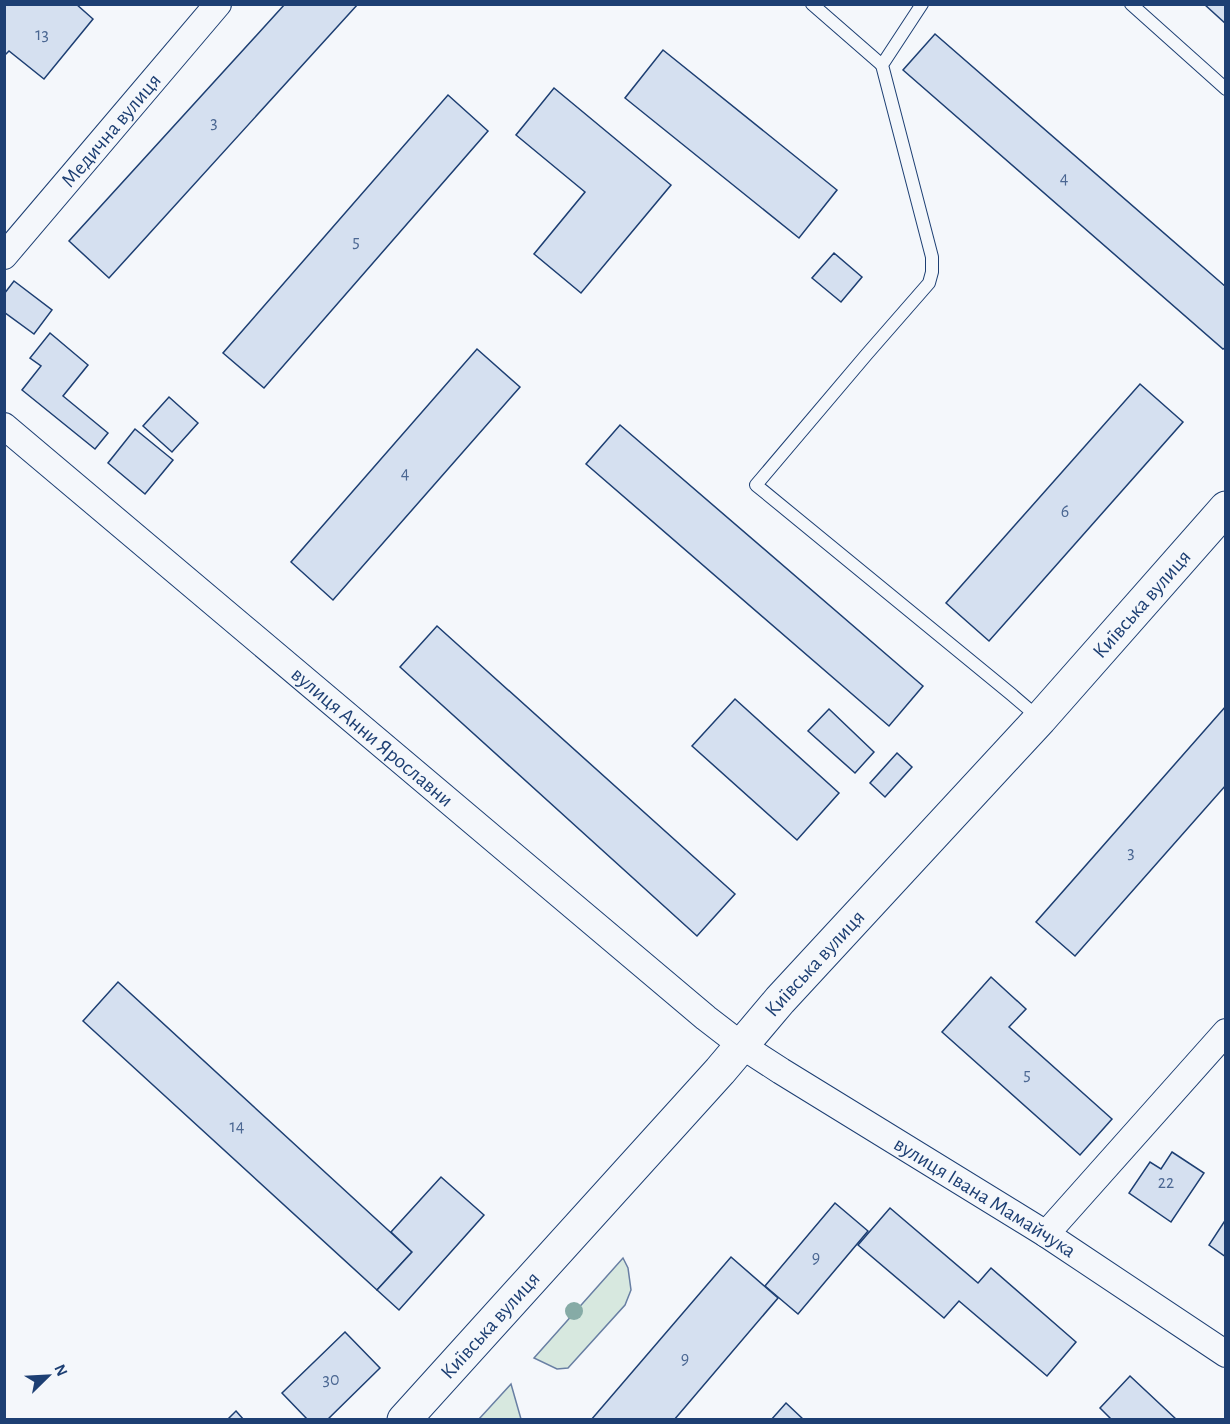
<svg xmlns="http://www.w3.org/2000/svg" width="1230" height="1424" viewBox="0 0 1230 1424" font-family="'Alegreya Sans',sans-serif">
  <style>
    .green { fill: #d7e8df; stroke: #687fa3; stroke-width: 1.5 }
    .building { fill: #d5e0f0; stroke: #1d3f73; stroke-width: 1.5 }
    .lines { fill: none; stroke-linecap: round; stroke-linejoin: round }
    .service-casing { stroke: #1d3f73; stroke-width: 14 }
    .minor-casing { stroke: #1d3f73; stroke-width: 28 }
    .secondary-casing { stroke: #1d3f73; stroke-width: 35 }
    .service { stroke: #f4f7fb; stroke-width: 12 }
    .minor { stroke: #f4f7fb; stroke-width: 26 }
    .secondary { stroke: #f4f7fb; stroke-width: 33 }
    .tree { fill: #86aba6 }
    .labels { text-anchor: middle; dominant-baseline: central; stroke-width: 4.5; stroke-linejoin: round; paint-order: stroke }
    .number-label { font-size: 18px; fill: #4b6792 }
    .street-label { font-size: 21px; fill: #1d3f73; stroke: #f4f7fb }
  </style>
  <rect width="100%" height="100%" fill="#f4f7fb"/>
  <g class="green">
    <polygon points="623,1258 628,1268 631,1290 625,1305 568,1368 557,1369 534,1358"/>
    <polygon points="511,1384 521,1419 479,1419"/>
  </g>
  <g class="building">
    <polygon points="4,4 76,4 93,19 44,79 9,51 4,56"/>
    <polygon points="285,4 358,4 109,278 69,241"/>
    <polygon points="1204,4 1226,4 1226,24"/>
    <polygon points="935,34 1226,287 1226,347 1223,349 903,70"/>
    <polygon points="663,50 837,190 799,238 625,98"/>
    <polygon points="554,88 671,185 581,293 534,254 585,192 516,135"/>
    <polygon points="448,95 488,131 264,388 223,353"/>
    <polygon points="834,253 862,277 841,302 812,278"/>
    <polygon points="14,281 52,310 34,334 4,312 4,294"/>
    <polygon points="50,333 88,365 63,396 108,433 95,449 22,390 41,366 30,358"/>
    <polygon points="477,349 520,387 333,600 291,562"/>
    <polygon points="1140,384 1183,422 989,641 946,603"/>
    <polygon points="169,397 198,423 172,452 143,426"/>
    <polygon points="620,425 923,686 889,726 586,464"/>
    <polygon points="135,429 173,460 145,494 108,463"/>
    <polygon points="437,626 735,894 697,936 400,667"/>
    <polygon points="735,699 839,793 797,840 692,746"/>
    <polygon points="1226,706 1226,785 1075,956 1036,922"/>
    <polygon points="829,709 874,752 855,773 808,731"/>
    <polygon points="897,753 912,767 885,797 870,783"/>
    <polygon points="991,977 1026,1009 1009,1027 1112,1119 1080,1155 942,1032"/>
    <polygon points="118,982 412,1252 377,1290 83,1021"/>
    <polygon points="1172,1152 1204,1173 1171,1222 1129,1193 1150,1162 1161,1169"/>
    <polygon points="441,1177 484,1215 399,1310 377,1290 412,1252 391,1232"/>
    <polygon points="835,1203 868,1231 798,1314 765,1286"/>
    <polygon points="890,1208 978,1283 991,1268 1076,1342 1047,1376 959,1301 944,1318 858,1245"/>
    <polygon points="1226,1219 1226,1257 1209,1245"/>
    <polygon points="731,1257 778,1298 674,1420 591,1420"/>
    <polygon points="345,1332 380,1368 327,1420 308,1420 282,1393"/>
    <polygon points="1130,1376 1177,1420 1112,1420 1100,1408"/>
    <polygon points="786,1403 804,1420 771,1420"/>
    <polygon points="236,1411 244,1420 227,1420"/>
  </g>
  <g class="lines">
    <defs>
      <g id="service">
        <polyline points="812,4 882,65"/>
        <polyline points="922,4 882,65 932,257 932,272 929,283 867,354 756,485 1011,694 1039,718"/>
        <polyline points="1131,4 1226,89"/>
      </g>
      <g id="minor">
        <path id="s1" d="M4,256l214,-252"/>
        <path id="s2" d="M4,426l702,592 35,27 40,26 265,163 180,120"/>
        <polyline points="1046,1234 1226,1032"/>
      </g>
      <g id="secondary">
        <path id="s3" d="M404,1420l316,-349 60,-71 260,-281 186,-211"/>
      </g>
    </defs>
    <use href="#service" class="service-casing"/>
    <use href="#minor" class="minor-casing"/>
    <use href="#secondary" class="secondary-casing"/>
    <use href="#service" class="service"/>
    <use href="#minor" class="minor"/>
    <use href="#secondary" class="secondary"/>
  </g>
  <circle class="tree" cx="574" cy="1311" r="9"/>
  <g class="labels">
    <g class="number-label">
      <text x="42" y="35">13</text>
      <text x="214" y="123">3</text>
      <text x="1064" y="179">4</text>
      <text x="356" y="242">5</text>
      <text x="405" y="474">4</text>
      <text x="1065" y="512">6</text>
      <text x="1131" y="853">3</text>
      <text x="1027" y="1075">5</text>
      <text x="237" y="1127">14</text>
      <text x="1166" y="1183">22</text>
      <text x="816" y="1258">9</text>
      <text x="685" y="1359">9</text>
      <text x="331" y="1380">30</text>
    </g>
    <g class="street-label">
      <text stroke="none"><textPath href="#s1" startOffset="165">Медична вулиця</textPath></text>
      <text stroke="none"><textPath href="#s3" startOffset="1100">Київська вулиця</textPath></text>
      <text stroke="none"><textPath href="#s2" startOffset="482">вулиця Анни Ярославни</textPath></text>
      <text stroke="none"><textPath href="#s3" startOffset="614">Київська вулиця</textPath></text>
      <text stroke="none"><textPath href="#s2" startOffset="1250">вулиця Івана Мамайчука</textPath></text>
      <text stroke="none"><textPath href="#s3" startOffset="128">Київська вулиця</textPath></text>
    </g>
  </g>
  <rect width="1230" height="1424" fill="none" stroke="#1d3f73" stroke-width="12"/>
  <g transform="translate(48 1376) rotate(66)" stroke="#f4f7fb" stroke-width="4.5" paint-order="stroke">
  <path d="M0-4.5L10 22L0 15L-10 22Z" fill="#1d3f73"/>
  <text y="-9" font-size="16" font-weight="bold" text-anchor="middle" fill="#1d3f73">N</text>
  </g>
</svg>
